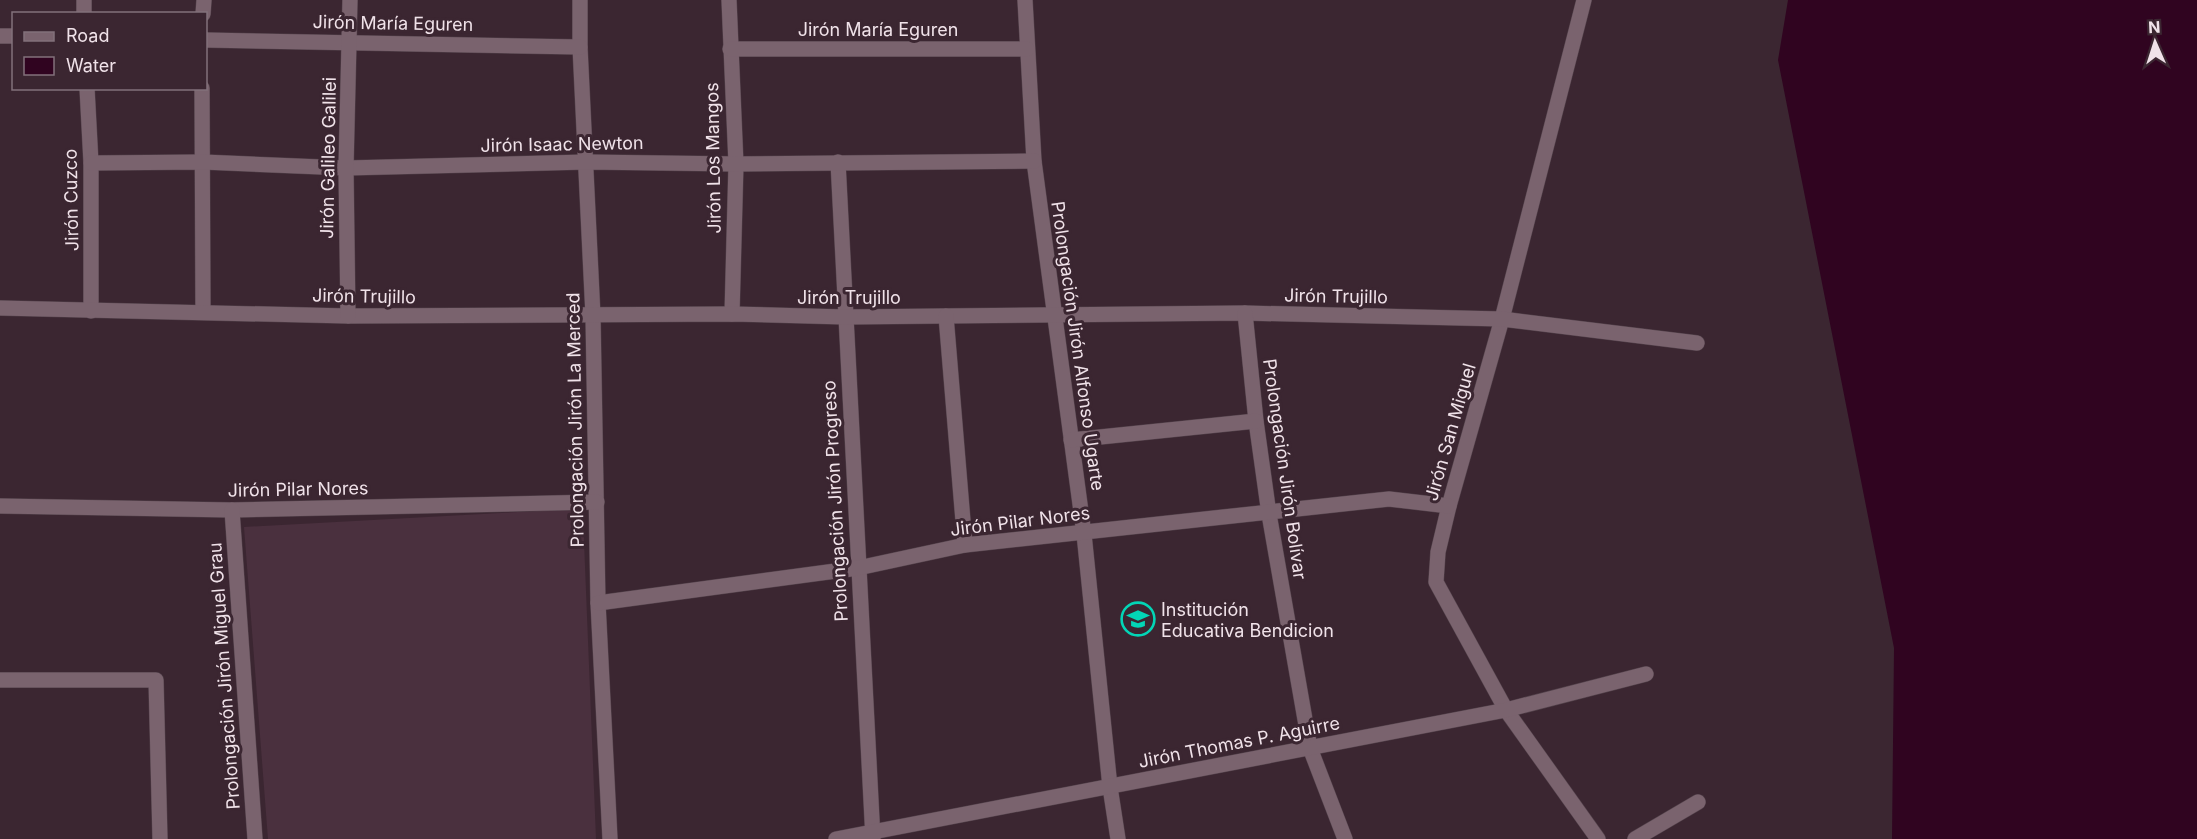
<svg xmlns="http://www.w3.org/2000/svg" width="2197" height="839" viewBox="0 0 2197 839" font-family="Inter,sans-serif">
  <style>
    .built { fill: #4a303e }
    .water { fill: #300420 }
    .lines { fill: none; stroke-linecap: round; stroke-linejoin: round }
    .minor-casing { stroke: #53424b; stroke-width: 16 }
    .minor { stroke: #7a636e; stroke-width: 15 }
    .labels { text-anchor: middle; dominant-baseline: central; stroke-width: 6; stroke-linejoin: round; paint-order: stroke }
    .street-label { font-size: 18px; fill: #f0e2e9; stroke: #3b2631 }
    .poi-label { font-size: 18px; fill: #f0e2e9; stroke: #3b2631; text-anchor: start }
  </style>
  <rect width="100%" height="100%" fill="#3b2631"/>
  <polygon class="built" points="574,509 583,517 596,839 268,839 244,527"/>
  <polygon class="water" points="1788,0 2197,0 2197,839 1892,839 1894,648 1778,60"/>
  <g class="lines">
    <defs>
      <g id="minor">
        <polyline points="580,0 580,47 593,316 598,603 610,839"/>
        <polyline points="729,0 736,164 732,314"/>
        <polyline points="1025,0 1034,161 1084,534 1110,787 1118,839"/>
        <polyline points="1584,0 1502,319 1449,506 1438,552 1436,582 1506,710 1598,839"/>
        <polyline points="84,14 84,0"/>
        <polyline points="203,14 204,0"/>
        <polyline points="0,36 14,36"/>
        <polyline points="206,40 580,47"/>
        <polyline points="730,49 1027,49"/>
        <polyline points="87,88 91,163 91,311"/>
        <polyline points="202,88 203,312"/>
        <polyline points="838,162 873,839"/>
        <polyline points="91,163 203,162 346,168 586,162 736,164 1034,161"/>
        <polyline points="0,308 348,316 732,314 845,317 1245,313 1502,319 1697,343"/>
        <polyline points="1245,313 1256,421 1269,514 1310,748 1345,839"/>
        <polyline points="348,316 346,168 350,0"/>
        <polyline points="946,316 965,545"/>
        <polyline points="1071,440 1256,421"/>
        <polyline points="0,506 232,510 597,502"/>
        <polyline points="232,510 255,839"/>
        <polyline points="598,603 858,568 965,545 1389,499 1449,506"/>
        <polyline points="0,680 156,680 160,839"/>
        <polyline points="836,839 1506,710 1646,674"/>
        <polyline points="1635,839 1698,802"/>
      </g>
    </defs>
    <use href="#minor" class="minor-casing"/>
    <use href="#minor" class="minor"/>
  </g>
  <defs>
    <symbol id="school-ring" viewBox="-11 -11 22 22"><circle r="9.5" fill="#3b2631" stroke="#03d5b6" stroke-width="1.5"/><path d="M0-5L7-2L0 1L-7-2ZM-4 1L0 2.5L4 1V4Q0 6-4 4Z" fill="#03d5b6"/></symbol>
  </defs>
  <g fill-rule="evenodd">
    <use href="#school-ring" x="1119" y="600" width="38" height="38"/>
  </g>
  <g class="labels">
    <g class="street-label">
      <text transform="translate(393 23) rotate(1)">Jirón María Eguren</text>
      <text x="878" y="29">Jirón María Eguren</text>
      <text transform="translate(562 144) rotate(-1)">Jirón Isaac Newton</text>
      <text transform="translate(328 158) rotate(-89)">Jirón Galileo Galilei</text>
      <text transform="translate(713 158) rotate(-91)">Jirón Los Mangos</text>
      <text transform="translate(71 200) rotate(-91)">Jirón Cuzco</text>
      <text transform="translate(364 296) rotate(1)">Jirón Trujillo</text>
      <text transform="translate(1336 296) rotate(1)">Jirón Trujillo</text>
      <text x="849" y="297">Jirón Trujillo</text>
      <text transform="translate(1078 346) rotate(82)">Prolongación Jirón Alfonso Ugarte</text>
      <text transform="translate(575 420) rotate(-91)">Prolongación Jirón La Merced</text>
      <text transform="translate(1450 432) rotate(-74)">Jirón San Miguel</text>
      <text transform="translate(1285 469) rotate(82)">Prolongación Jirón Bolívar</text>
      <text transform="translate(298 489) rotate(-1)">Jirón Pilar Nores</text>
      <text transform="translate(835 501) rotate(-93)">Prolongación Jirón Progreso</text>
      <text transform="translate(1020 521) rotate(-7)">Jirón Pilar Nores</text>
      <text transform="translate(224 676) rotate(-94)">Prolongación Jirón Miguel Grau</text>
      <text transform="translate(1239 742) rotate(-11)">Jirón Thomas P. Aguirre</text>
    </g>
    <g class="poi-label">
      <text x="1161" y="609">Institución<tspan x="1161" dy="21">Educativa Bendicion</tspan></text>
    </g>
  </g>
  <rect x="12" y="12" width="195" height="78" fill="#3b2631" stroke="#83717b" stroke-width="1.5"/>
  <rect x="24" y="32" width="30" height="9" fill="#7a636e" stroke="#83717b" stroke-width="1.5"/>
  <text x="66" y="42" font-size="18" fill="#f0e2e9">Road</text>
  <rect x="24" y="57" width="30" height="18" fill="#300420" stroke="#83717b" stroke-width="1.5"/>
  <text x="66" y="72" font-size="18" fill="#f0e2e9">Water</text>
  <g transform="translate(2155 42) rotate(357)" stroke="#3b2631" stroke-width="4.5" paint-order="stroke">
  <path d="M0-4.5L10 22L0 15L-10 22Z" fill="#f0e2e9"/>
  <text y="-9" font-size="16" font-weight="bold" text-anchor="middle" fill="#f0e2e9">N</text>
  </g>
</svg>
